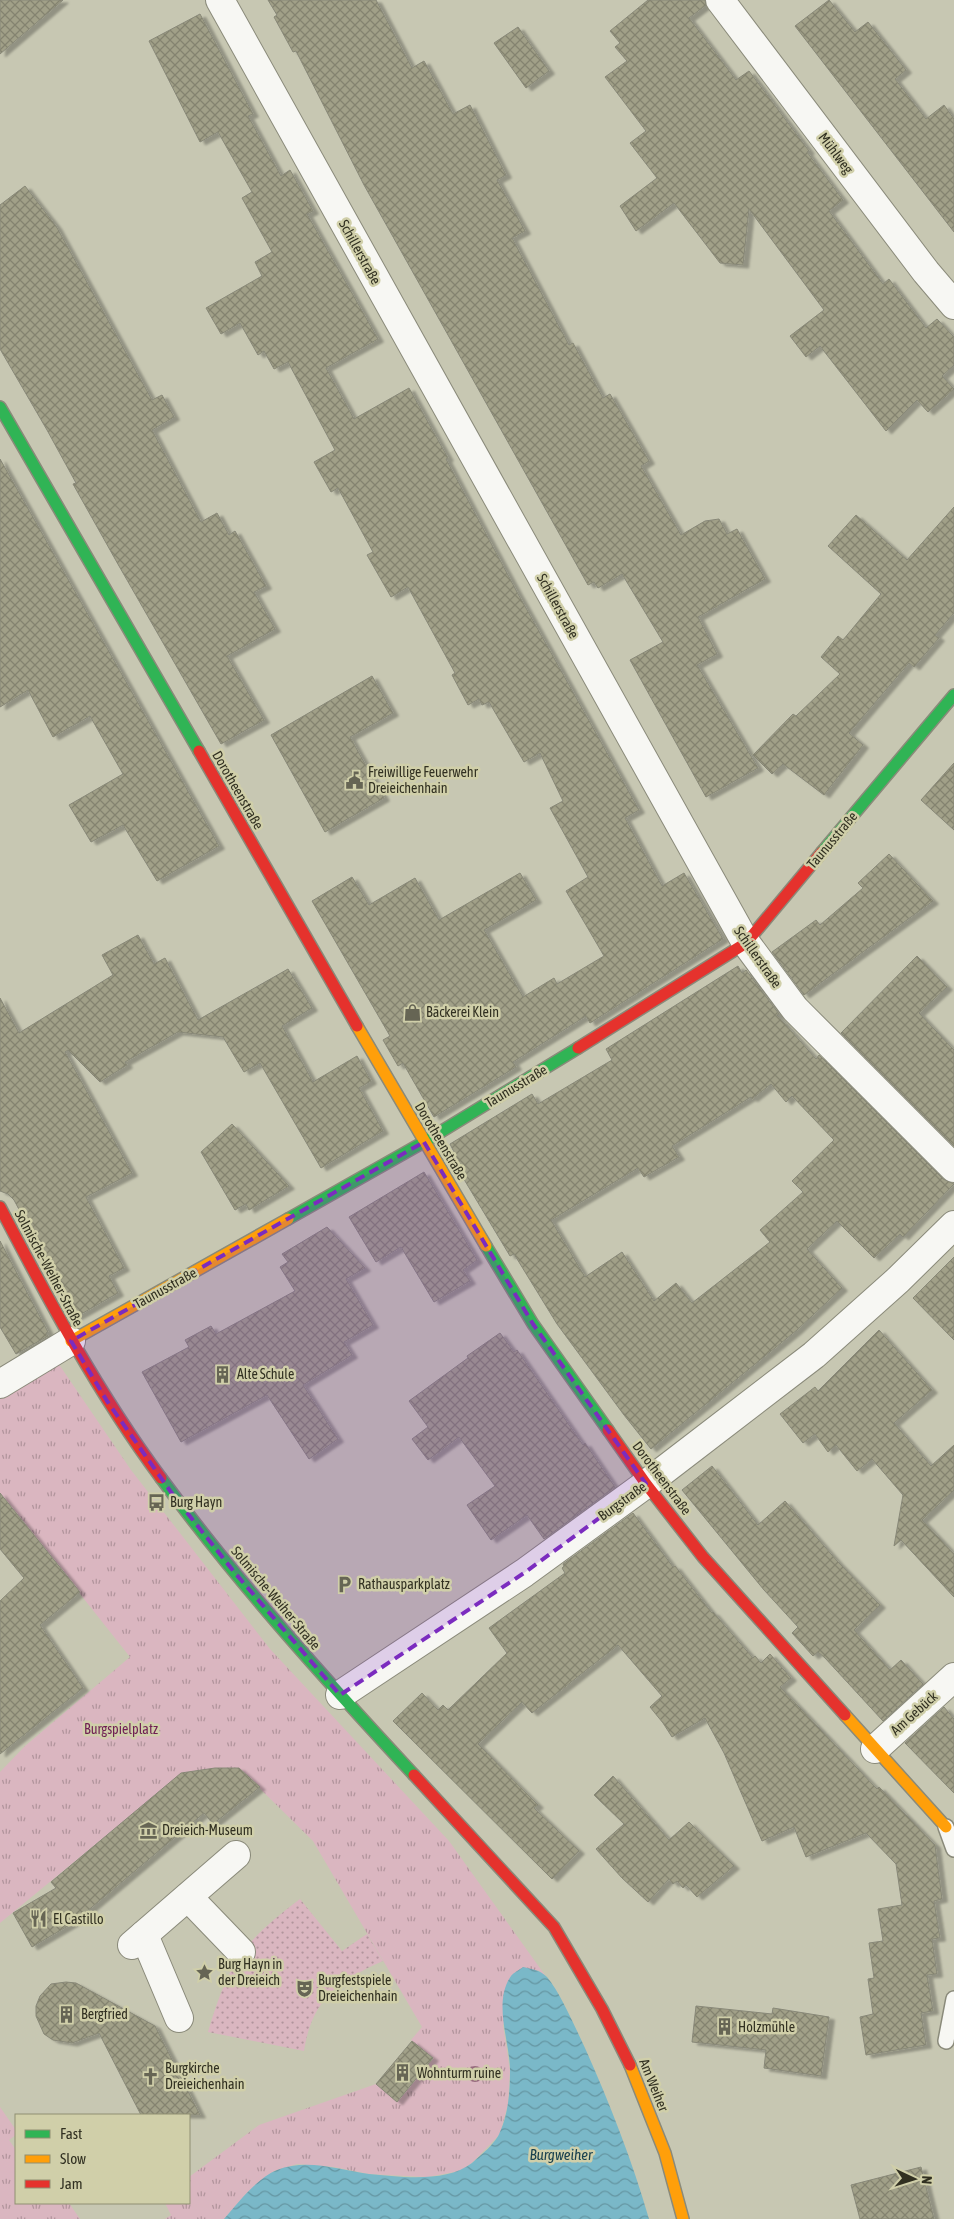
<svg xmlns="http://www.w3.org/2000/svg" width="954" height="2219" viewBox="0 0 954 2219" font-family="'Asap Condensed',sans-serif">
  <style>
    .grass { fill: url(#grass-dots) }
    .park { fill: url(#park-tufts) }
    .water { fill: url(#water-waves) }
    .building { fill: url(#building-cross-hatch); stroke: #888878; fill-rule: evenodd; filter: url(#shadow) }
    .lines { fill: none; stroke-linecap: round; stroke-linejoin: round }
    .lane-casing { stroke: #8a8a7a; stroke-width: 18 }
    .street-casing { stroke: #8a8a7a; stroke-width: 30 }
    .fast-casing { stroke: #8a8a7a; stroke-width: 14 }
    .slow-casing { stroke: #8a8a7a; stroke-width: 14 }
    .jam-casing { stroke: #8a8a7a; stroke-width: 14 }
    .lane { stroke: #f7f7f3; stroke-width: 15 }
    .street { stroke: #f7f7f3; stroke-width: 28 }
    .fast { stroke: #30b455; stroke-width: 11 }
    .slow { stroke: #ff9f0a; stroke-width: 11 }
    .jam { stroke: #e5322d; stroke-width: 11 }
    .tree { fill: #976a7d }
    .marked { fill: #7b2cbf; fill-opacity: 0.2; stroke: #7b2cbf; stroke-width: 4; stroke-dasharray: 10 6; stroke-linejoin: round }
    .labels { text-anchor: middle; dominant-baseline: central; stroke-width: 5; stroke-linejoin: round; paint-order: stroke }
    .street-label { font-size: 14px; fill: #313021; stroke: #d0cfa9 }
    .poi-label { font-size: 14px; fill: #313021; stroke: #d0cfa9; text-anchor: start }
    .park-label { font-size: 14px; fill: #6f1e52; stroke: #d0cfa9 }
    .water-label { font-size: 15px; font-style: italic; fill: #19414f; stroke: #d0cfa9 }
  </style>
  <defs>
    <pattern id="grass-dots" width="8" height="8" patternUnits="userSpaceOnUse" patternTransform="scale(1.25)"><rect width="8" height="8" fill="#dab6c0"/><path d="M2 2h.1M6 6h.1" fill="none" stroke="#b1949c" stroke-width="1.8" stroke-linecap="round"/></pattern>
    <pattern id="park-tufts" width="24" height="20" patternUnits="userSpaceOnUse" patternTransform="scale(1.25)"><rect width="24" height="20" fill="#dab6c0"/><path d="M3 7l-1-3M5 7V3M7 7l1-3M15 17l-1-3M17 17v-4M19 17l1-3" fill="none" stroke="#b1949c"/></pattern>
    <pattern id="water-waves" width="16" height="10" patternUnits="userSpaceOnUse" patternTransform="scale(1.25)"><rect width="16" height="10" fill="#7ab8c8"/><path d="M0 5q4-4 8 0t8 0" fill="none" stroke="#6596a2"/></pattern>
    <pattern id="building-cross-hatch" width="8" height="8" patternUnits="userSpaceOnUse" patternTransform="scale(1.25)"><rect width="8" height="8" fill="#a1a088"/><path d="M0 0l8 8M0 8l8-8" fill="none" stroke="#84836f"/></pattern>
    <filter id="shadow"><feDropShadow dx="5.5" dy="3" stdDeviation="1" flood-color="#0004"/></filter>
  </defs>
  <rect width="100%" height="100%" fill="#c7c7b2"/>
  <path class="grass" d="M300,1899l42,52 25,-17 16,27c-45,20 -71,38 -79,90l-96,-19c21,-70 34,-89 92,-133z"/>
  <g class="park">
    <polygon points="56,1360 131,1470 270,1649 449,1841 547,1978 538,1970 503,2025 510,2071 508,2104 500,2134 472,2163 460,2171 427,2177 369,2174 334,2167 297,2164 274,2171 249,2191 224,2219 165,2219 171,2215 165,2203 189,2203 189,2177 259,2125 376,2084 397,2102 433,2059 411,2040 422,2027 313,1841 239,1768 215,1768 182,1773 0,1923 0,1772 25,1746 130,1657 0,1493 0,1396"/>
    <polygon points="0,2107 16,2130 16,2135 9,2140 16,2150 16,2203 69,2203 80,2219 0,2219"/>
  </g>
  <path class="water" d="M523,1967c9,2 17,3 24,10 14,17 28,50 38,71 25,56 47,112 64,171h-425c14,-16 33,-41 53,-49 31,-12 61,0 92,4 32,3 77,9 103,-11 9,-8 24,-20 28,-31 8,-17 10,-40 10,-59 1,-29 -18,-70 1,-97 2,-3 8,-6 12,-9z"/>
  <g class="building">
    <polygon points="0,0 63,0 0,54"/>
    <polygon points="268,0 376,0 412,68 424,61 453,114 470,105 506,175 497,180 525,231 512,238 569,345 573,343 603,398 610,394 649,461 641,466 681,535 705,521 719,519 727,534 737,529 765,579 698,617 717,654 697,665 758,768 706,797 630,660 663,642 622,574 598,588 594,582 588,585 364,185 296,51 293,52 274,17 277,15"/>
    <polygon points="648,0 705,0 706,5 689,18 736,80 749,71 809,151 807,152 843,200 829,211 883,284 889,279 926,328 937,319 954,337 954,365 942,376 954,389 928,412 917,400 886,431 820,346 806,357 790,336 824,310 749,209 743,265 720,263 674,203 636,231 620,206 657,178 630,143 646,131 605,77 627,61 615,47 620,43 610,31"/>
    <polygon points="829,0 855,32 868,22 906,70 895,79 926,119 944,105 954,119 954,232 795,26"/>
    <polygon points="200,14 253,114 248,116 281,176 290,170 313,211 307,214 378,339 326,368 354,419 409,388 448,458 446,459 517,592 639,810 625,818 662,886 684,873 723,939 590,1023 586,1016 513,1062 516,1067 434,1117 403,1063 398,1066 383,1040 390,1036 312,901 352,877 369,905 415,878 439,920 520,873 536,900 484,930 523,997 554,978 557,984 604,956 566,891 588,877 550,808 563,801 540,753 524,762 489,702 482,705 479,699 468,705 452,675 455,673 408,587 391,597 367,555 373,552 338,488 331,492 314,462 335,450 288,362 274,369 264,351 258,355 240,323 221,334 206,308 262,276 255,262 272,252 242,198 252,192 218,132 200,142 149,41"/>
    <polygon points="518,27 549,71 526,88 494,43"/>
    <polygon points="25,186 56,226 152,400 162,395 174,417 152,430 201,522 217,513 229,535 235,531 266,586 254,592 275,629 227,656 264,720 221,744 119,566 73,484 76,483 47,430 0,349 0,205"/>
    <polygon points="0,459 219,846 157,881 123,825 91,842 69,805 123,774 90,716 53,737 28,690 0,707"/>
    <polygon points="954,507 954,613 935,635 939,638 914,667 909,663 849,733 863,745 824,795 783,764 772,774 753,755 793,714 796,716 840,674 821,657 838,636 843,640 881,594 828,546 856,515 907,560"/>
    <polygon points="372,676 393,713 350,737 384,798 325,832 271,735"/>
    <polygon points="954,763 954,830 921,800"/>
    <polygon points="889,854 933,901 804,995 772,952 816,920 820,925 863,888 858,883"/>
    <polygon points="138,935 154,964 165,958 198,1020 288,969 312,1008 282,1026 313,1082 357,1056 371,1081 359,1088 383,1131 321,1168 260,1063 244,1072 223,1037 178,1032 125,1062 127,1065 100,1082 68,1050 65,1052 132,1173 86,1197 124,1268 109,1276 118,1293 76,1317 14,1200 8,1194 0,1191 0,998 19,1033 113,975 102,955"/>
    <polygon points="917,956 947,987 919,1013 954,1050 954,1146 841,1033"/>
    <path d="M738,966l4,7 4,-3 33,44 -2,1 39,44 3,-4 124,124 11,5 -51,53 -3,-3 -26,24 -37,-37 -30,28 35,39 -45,42 -146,119 -27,-34 -67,-91 -43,-70 -4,2 -60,-100 4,-4 -4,-8 82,-50 6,10 74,-44 -6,-11zM771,1084l15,18 6,-6 42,44 -42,41 11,11 -43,38 10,12 -78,61 -16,-20 -22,18 -32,-49 -37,25 -34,-57 87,-52 6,9 35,-20 -7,-11 79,-49 1,2z"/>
    <polygon points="232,1124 289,1186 249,1210 246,1204 235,1210 201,1152"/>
    <polygon points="424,1172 477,1260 463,1270 470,1281 434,1302 401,1247 376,1262 349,1217"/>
    <polygon points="327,1227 365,1268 346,1279 373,1325 344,1342 352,1355 303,1385 338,1439 309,1459 267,1395 181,1442 142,1372 189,1347 185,1340 211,1326 216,1334 295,1291 280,1267 288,1262 282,1254"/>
    <polygon points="0,1241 48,1332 46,1333 48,1336 16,1354 0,1327"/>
    <polygon points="954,1257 954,1340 913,1298"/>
    <polygon points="879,1330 932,1390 894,1423 931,1466 954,1445 954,1490 922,1520 954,1554 954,1597 901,1540 894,1546 903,1495 872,1459 857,1471 836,1445 828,1452 815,1434 803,1443 780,1414 815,1387 818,1391"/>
    <polygon points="500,1333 514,1352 517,1350 583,1445 585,1443 615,1487 544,1539 527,1515 491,1540 467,1505 495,1486 459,1437 428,1460 412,1439 428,1427 409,1401 468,1358 467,1356"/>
    <polygon points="712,1466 758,1525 785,1501 838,1562 880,1605 854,1630 890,1670 901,1660 923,1684 883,1721 825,1658 818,1652 813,1656 792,1633 798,1627 764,1590 682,1490"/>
    <polygon points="0,1493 80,1592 40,1625 83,1688 0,1754 0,1601 24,1578 0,1549"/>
    <polygon points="633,1513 673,1567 675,1566 712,1613 713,1612 753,1658 755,1656 761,1663 770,1654 791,1678 780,1687 877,1789 879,1787 935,1845 942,1899 934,1901 940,1938 932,1939 937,1974 927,1975 933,2011 921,2013 926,2045 866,2055 860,2017 873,2014 868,1979 874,1978 869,1943 883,1941 878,1909 902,1905 896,1864 866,1833 806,1857 794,1827 762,1841 724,1753 705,1718 672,1737 663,1723 650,1707 662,1696 618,1645 532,1713 522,1702 478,1744 538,1805 534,1808 579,1851 552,1879 393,1721 422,1693 438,1710 443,1705 448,1710 507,1653 489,1628 565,1573 562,1568 564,1566 563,1564"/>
    <polygon points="944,1707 954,1719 954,1793 905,1743"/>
    <polygon points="215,1768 239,1768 260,1787 213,1824 204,1813 73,1923 32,1947 13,1913 56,1888 51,1882 181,1773"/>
    <polygon points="613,1776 669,1840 689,1822 734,1866 697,1897 686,1885 683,1888 677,1881 673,1884 669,1879 648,1902 622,1878 596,1849 624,1824 594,1795"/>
    <polygon points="66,1982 76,1983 155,2026 200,2115 141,2115 99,2033 72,2043 53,2040 44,2034 36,2016 36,2006 40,1996 51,1984"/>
    <polygon points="696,2006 772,2014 773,2008 829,2017 821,2076 764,2068 766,2050 692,2042"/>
    <polygon points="412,2041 433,2058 397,2102 376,2084"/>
    <polygon points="921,2167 934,2219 860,2219 851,2185"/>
  </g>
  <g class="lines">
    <defs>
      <g id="lane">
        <polyline points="946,1827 954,1849"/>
        <polyline points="946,2041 954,1999"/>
      </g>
      <g id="street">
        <polyline points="220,0 746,943 795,1009 954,1168"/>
        <polyline points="720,0 926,272 954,305"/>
        <polyline points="0,1384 71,1341"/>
        <polyline points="340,1695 524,1573 646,1484 814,1355 898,1280 954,1225"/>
        <polyline points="875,1749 954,1677"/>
        <polyline points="188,1897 241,1952"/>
        <polyline points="144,1935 179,2018"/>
        <polyline points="132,1945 236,1855"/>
      </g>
      <g id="fast">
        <polyline points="0,407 199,751"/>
        <polyline points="822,852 954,695"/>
        <polyline points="288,1219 424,1142 578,1048"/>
        <polyline points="486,1246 533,1324 608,1430"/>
        <path d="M161,1478c77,105 164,201 253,297"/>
      </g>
      <g id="slow">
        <polyline points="357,1026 486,1246"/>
        <polyline points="71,1341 288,1219"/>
        <polyline points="845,1715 946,1827"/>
        <polyline points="630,2065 665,2153 683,2219"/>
      </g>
      <g id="jam">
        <polyline points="199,751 357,1026"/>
        <polyline points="578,1048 746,943 822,852"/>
        <path d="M0,1207c49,94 98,186 161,271"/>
        <polyline points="608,1430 646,1484 703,1557 845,1715"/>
        <polyline points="414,1775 554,1927 602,2009 630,2065"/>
      </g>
    </defs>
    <use href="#lane" class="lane-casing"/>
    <use href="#street" class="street-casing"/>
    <use href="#fast" class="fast-casing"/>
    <use href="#slow" class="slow-casing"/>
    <use href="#jam" class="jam-casing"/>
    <use href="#lane" class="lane"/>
    <use href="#street" class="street"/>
    <use href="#fast" class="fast"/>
    <use href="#slow" class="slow"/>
    <use href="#jam" class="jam"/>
  </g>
  <circle class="tree" cx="475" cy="2074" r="8"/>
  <path class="marked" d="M424,1142l109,182 113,160 -122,89 -184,122 -105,-122 -62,-78 -66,-94 -36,-60z"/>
  <defs>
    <symbol id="civic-bare" viewBox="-9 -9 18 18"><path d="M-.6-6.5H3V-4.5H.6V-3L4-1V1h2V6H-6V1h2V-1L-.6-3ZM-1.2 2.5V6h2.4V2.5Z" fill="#666554" stroke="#d0cfa9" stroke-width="2.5" paint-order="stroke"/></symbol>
    <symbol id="shop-bare" viewBox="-9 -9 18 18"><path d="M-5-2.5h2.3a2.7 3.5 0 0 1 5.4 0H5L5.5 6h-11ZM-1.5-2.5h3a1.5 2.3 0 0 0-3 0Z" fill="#666554" stroke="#d0cfa9" stroke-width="2.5" paint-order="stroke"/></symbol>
    <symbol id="building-bare" viewBox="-9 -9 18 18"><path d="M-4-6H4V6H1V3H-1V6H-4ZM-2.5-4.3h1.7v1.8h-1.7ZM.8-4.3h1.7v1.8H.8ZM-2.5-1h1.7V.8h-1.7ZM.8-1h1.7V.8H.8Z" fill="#666554" stroke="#d0cfa9" stroke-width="2.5" paint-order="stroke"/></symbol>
    <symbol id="bus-bare" viewBox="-9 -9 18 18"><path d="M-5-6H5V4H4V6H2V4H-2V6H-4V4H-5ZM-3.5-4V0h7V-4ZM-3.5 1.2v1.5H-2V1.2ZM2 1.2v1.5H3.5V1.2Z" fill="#666554" stroke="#d0cfa9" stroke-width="2.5" paint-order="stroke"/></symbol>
    <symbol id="parking-bare" viewBox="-9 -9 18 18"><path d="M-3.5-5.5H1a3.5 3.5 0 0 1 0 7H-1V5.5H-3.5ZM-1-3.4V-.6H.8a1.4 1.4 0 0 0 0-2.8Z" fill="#666554" stroke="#d0cfa9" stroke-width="2.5" paint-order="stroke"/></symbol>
    <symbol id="museum-bare" viewBox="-9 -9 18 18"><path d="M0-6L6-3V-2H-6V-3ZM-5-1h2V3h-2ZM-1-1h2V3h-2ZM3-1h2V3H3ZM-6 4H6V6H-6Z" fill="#666554" stroke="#d0cfa9" stroke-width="2.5" paint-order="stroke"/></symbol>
    <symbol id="restaurant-bare" viewBox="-9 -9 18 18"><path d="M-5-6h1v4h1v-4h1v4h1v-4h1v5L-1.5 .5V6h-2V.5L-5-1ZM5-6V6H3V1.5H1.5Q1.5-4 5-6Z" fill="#666554" stroke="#d0cfa9" stroke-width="2.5" paint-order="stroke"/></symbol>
    <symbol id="sight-bare" viewBox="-9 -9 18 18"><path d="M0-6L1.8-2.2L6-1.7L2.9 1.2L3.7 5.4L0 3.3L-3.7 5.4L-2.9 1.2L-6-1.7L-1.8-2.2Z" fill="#666554" stroke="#d0cfa9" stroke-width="2.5" paint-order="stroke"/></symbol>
    <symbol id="theatre-bare" viewBox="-9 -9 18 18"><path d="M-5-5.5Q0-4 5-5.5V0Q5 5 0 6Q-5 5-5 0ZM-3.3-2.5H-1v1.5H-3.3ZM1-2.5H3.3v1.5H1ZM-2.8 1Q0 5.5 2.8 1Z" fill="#666554" stroke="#d0cfa9" stroke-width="2.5" paint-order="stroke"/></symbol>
    <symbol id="church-bare" viewBox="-9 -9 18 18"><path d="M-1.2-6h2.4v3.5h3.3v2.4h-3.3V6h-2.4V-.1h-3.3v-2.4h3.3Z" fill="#666554" stroke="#d0cfa9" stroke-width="2.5" paint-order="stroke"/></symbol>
  </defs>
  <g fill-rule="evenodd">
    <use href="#civic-bare" x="342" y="768" width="25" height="25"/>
    <use href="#shop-bare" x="400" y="1000" width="25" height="25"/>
    <use href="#building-bare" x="210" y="1362" width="25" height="25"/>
    <use href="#bus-bare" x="144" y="1490" width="25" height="25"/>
    <use href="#parking-bare" x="332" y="1572" width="25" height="25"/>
    <use href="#museum-bare" x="136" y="1818" width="25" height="25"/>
    <use href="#restaurant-bare" x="26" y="1906" width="25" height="25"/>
    <use href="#sight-bare" x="192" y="1960" width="25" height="25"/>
    <use href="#theatre-bare" x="292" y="1976" width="25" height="25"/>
    <use href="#building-bare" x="54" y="2002" width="25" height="25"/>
    <use href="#building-bare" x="712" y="2014" width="25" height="25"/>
    <use href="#building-bare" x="390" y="2060" width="25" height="25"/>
    <use href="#church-bare" x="138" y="2064" width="25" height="25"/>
  </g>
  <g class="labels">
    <g class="street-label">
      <text transform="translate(836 153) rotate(53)">Mühlweg</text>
      <text transform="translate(360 252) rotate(61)">Schillerstraße</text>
      <text transform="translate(558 606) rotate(61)">Schillerstraße</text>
      <text transform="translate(238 790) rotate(60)">Dorotheenstraße</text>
      <text transform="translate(832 840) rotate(-50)">Taunusstraße</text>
      <text transform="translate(758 957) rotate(55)">Schillerstraße</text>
      <text transform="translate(516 1086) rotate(-31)">Taunusstraße</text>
      <text transform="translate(441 1141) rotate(59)">Dorotheenstraße</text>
      <text transform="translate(49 1268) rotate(62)">Solmische-Weiher-Straße</text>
      <text transform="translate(165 1288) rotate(-29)">Taunusstraße</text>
      <text transform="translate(662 1478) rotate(53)">Dorotheenstraße</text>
      <text transform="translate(622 1501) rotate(-36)">Burgstraße</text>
      <text transform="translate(276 1598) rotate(50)">Solmische-Weiher-Straße</text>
      <text transform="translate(914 1713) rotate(-42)">Am Gebück</text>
      <text transform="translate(654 2085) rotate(68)">Am Weiher</text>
    </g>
    <g class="poi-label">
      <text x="368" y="772">Freiwillige Feuerwehr<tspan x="368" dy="16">Dreieichenhain</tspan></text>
      <text x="426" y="1012">Bäckerei Klein</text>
      <text x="237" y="1374">Alte Schule</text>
      <text x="170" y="1502">Burg Hayn</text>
      <text x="358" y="1584">Rathausparkplatz</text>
      <text x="162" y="1830">Dreieich-Museum</text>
      <text x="53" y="1919">El Castillo</text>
      <text x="218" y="1964">Burg Hayn in<tspan x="218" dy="16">der Dreieich</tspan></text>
      <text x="318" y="1980">Burgfestspiele<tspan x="318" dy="16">Dreieichenhain</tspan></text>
      <text x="81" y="2014">Bergfried</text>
      <text x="738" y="2027">Holzmühle</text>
      <text x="165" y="2068">Burgkirche<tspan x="165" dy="16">Dreieichenhain</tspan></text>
      <text x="417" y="2073">Wohnturm ruine</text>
    </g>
    <g class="park-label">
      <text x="121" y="1729">Burgspielplatz</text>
    </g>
    <g class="water-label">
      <text x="561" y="2154">Burgweiher</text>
    </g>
  </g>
  <rect x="15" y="2114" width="175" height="90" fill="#d0cfa9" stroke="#908f73"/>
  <rect x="25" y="2130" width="25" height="8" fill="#30b455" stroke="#908f73"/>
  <text x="60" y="2139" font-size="15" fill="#313021">Fast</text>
  <rect x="25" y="2155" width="25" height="8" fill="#ff9f0a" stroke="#908f73"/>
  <text x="60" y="2164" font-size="15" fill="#313021">Slow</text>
  <rect x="25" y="2180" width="25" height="8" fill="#e5322d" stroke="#908f73"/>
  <text x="60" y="2189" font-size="15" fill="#313021">Jam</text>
  <g transform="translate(914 2179) rotate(94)" stroke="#d0cfa9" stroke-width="4" paint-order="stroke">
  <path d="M0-4L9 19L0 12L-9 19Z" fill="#313021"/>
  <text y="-8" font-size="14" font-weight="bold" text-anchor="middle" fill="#313021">N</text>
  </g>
</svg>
